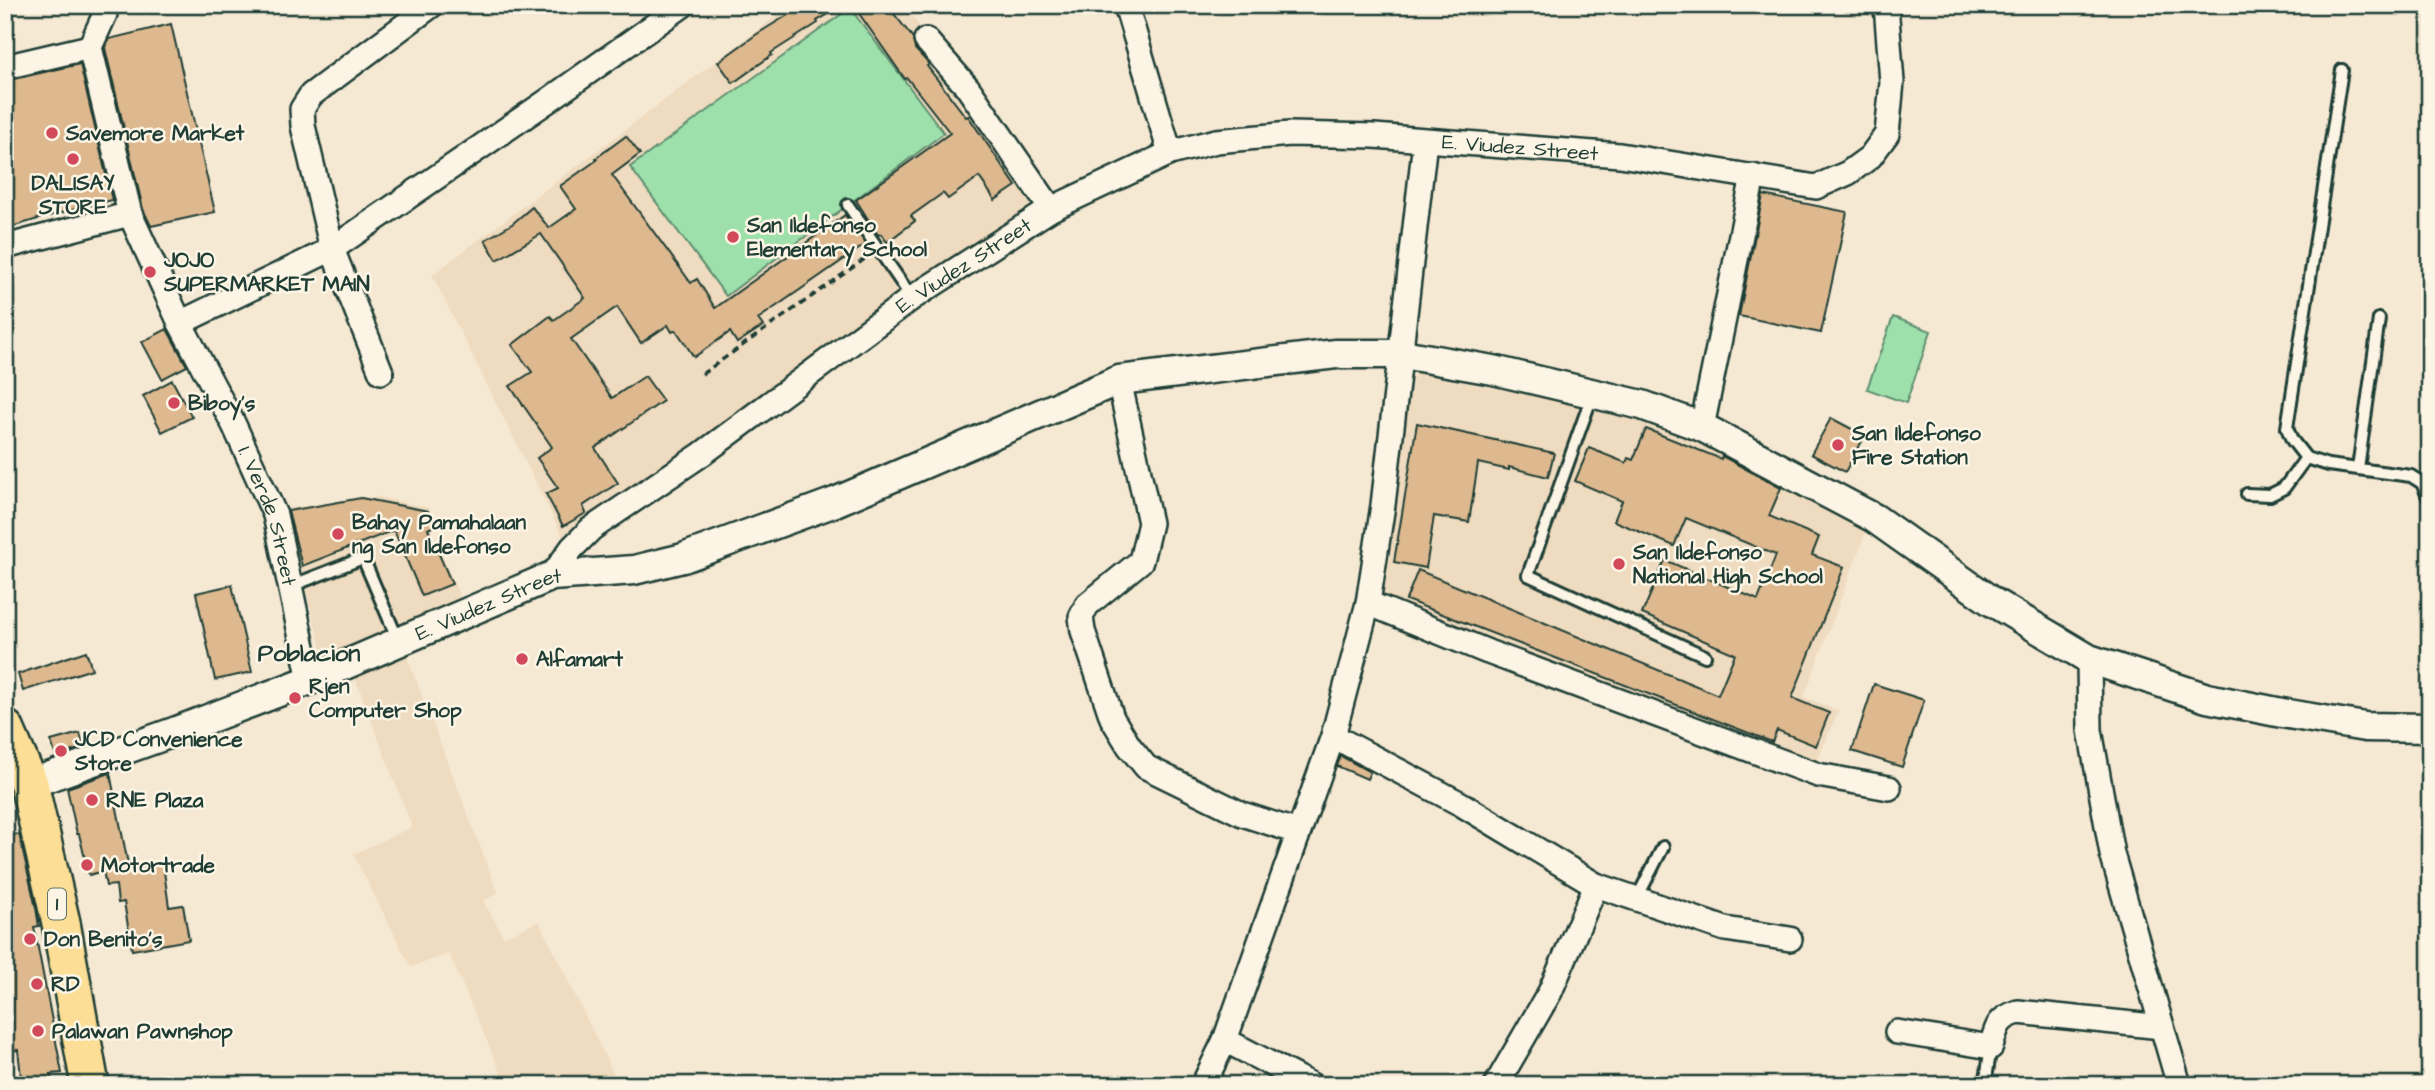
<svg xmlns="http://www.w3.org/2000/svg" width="2435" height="1090" viewBox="0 0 2435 1090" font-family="'Architects Daughter',sans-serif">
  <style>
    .built { fill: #efdbbf }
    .green { fill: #9ee0ab; stroke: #5e8e70; stroke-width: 2 }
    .building { fill: #deb98f; stroke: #1f3d34; stroke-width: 2 }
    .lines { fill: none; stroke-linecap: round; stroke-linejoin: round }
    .service-casing { stroke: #1f3d34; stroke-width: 16 }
    .minor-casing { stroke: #1f3d34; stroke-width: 28 }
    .tertiary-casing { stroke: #1f3d34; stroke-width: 33 }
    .trunk-casing { stroke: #1f3d34; stroke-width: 42 }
    .path { stroke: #1f3d34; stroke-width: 3.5; stroke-dasharray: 7 5; stroke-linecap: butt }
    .service { stroke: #fcf5e5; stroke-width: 10 }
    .minor { stroke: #fcf5e5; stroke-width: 23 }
    .tertiary { stroke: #fcf5e5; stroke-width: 28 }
    .trunk { stroke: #fcde96; stroke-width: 37 }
    .poi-dot { fill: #d1495b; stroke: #fcf5e5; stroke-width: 2.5 }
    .labels { text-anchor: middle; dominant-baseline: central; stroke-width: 5; stroke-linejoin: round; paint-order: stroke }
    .shield { fill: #fcf5e5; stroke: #617469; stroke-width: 2 }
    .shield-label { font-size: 19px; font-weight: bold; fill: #1f3d34 }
    .poi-label { font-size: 21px; font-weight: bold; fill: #1f3d34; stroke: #fcf5e5; text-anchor: start }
    .street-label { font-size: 21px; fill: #1f3d34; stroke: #fcf5e5 }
    .quarter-label { font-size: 24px; font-weight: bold; fill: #1f3d34; stroke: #fcf5e5 }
  </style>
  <rect width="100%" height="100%" fill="#f6e9d4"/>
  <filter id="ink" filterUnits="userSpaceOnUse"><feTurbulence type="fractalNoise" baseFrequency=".0143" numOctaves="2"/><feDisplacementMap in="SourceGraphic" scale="14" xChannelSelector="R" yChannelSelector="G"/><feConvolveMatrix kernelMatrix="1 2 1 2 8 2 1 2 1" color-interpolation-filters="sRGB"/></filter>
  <g filter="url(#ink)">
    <g class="built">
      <polygon points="791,5 905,5 1038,199 564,539 432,275"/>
      <polygon points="1414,373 1609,410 1787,477 1866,532 1804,697 1839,711 1815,765 1379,597"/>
      <polygon points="379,497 429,508 435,524 429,527 461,599 325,659 282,509"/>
      <polygon points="406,654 498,893 483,901 504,937 539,921 619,1085 506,1085 449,954 411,967 353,854 412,827 354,675"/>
    </g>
    <g class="green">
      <polygon points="850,8 944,133 726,296 630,167"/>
      <polygon points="1893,317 1931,331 1906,403 1867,389"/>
    </g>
    <g class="building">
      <polygon points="804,5 844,5 817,21 818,23 771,53 772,55 733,83 718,62 757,34"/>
      <polygon points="853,5 887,5 913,38 915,49 929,64 927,66 966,117 968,116 1016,186 995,200 979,177 948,199 943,193 911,216 915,221 887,242 881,234 878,235 856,200 950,133 907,78 905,79"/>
      <polygon points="171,24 215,212 151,226 143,209 105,48 109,39"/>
      <polygon points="80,64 112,200 48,216 5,229 5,81"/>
      <polygon points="626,136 640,154 612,175 691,283 697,279 715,308 845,215 866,244 758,319 763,326 737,343 730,332 694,357 676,330 672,332 668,325 641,343 617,307 571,339 612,398 645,376 663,401 595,448 618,483 583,506 586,513 563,526 546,494 558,488 537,458 552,447 510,386 532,372 512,345 550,316 554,320 585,298 541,234 497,260 485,240 512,224 532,207 549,228 576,209 560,186 597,160 596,158"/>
      <polygon points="1763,195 1847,212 1821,333 1739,316"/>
      <polygon points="167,329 187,366 162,379 142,342"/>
      <polygon points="172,380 192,417 162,432 143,396"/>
      <polygon points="1831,418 1865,436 1845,472 1811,454"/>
      <polygon points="1417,423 1554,453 1548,477 1509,467 1509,470 1478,463 1469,522 1434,516 1426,568 1394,562"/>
      <polygon points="1646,429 1721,459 1722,456 1781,488 1769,516 1819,537 1812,555 1844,567 1792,698 1829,713 1816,746 1777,730 1772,742 1406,600 1418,570 1718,695 1735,654 1642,614 1665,560 1758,600 1776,555 1686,518 1674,546 1614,521 1622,501 1575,481 1589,448 1626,463 1628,458 1633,460"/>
      <polygon points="361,498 428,511 434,526 428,529 452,584 422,596 394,530 302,566 288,511"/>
      <polygon points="232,585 252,672 215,680 196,593"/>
      <polygon points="86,651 92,669 23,691 18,674"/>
      <polygon points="1874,684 1924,700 1902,767 1852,751"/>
      <polygon points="80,733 84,747 56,757 51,741"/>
      <polygon points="1341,756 1370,772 1367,779 1337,766"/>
      <polygon points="110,773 129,869 163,864 169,907 183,905 189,940 132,950 124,902 118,903 116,885 106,886 103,871 89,875 79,834 77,834 67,788"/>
      <polygon points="19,834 36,908 39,926 34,927 62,1073 51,1074 52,1085 22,1085 18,1050 5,1052 5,836"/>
    </g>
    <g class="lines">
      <defs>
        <g id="service">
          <polyline points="2342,70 2287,428 2292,440 2306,458 2328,465 2411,476 2422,483 2430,501"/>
          <polyline points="848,205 912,298"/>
          <polyline points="1592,396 1528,575 1705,656"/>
          <polyline points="2358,468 2379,319"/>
          <polyline points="2247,494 2270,495 2284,488 2306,458"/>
          <polyline points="291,586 363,558 398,640"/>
          <polyline points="1636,900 1663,847"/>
          <polyline points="1985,1085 1991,1047"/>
        </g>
        <g id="minor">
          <path id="s1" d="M105,5v9l-15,33 40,167 50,109 54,102 41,90 35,165"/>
          <polyline points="1126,5 1170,153"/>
          <polyline points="926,40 968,88 1051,209"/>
          <polyline points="5,67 90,47"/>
          <polyline points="5,247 130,214"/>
          <polyline points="180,323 332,249 546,102 683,5"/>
          <polyline points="381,372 332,249 303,126 302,109 311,95 432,5"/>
          <polyline points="1119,380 1150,523 1141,561 1087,605 1081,617 1083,631 1112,718 1129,746 1146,767 1242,814 1298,832"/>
          <polyline points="1702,427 1753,176"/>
          <path id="s2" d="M552,576l20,-28 19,-19 111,-75 210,-156 139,-89 119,-56 46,-12 74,-7 84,2 246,19 196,32 32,-14 22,-16 17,-23 5,-52 -6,-77"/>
          <polyline points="1368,603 1488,652 1818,775 1889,788"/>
          <polyline points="2089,659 2090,730 2112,854 2179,1085"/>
          <polyline points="1333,736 1461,804 1596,885 1725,929 1790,939"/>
          <path d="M1897,1032l94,15c6,-21 6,-28 27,-35l144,15"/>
          <polyline points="1225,1040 1311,1085"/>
          <polyline points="1203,1085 1225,1040 1333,736 1368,603 1383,505 1425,141"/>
          <polyline points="1496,1085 1550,992 1596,885"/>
        </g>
        <g id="tertiary">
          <path id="s3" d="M29,784l145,-52 136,-52 242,-104 82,-6 49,-12 152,-56 284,-122 217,-26h66l91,16 149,35 60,22 172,91 117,83 98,58 118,39 75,15 83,14 65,1"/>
        </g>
        <polyline id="trunk" points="5,729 29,784 61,923 90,1085"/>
      </defs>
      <use href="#service" class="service-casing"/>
      <use href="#minor" class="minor-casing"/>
      <use href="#tertiary" class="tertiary-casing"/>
      <use href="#trunk" class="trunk-casing"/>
      <polyline class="path" points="702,374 869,256"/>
      <use href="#service" class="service"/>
      <use href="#minor" class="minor"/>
      <use href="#tertiary" class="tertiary"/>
      <use href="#trunk" class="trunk"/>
    </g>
  </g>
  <g class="poi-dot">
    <circle cx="52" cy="133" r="7"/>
    <circle cx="73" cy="159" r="7"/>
    <circle cx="733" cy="237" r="7"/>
    <circle cx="150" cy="272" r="7"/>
    <circle cx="174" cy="403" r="7"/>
    <circle cx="1838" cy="445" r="7"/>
    <circle cx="338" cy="534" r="7"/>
    <circle cx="1619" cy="564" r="7"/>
    <circle cx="522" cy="659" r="7"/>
    <circle cx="295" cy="698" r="7"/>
    <circle cx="61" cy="751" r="7"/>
    <circle cx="92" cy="800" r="7"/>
    <circle cx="87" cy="865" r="7"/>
    <circle cx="30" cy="939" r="7"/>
    <circle cx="37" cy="984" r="7"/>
    <circle cx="38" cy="1031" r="7"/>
  </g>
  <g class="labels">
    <rect class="shield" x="48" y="888.5" width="18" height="31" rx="5"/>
    <g class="shield-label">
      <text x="57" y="904">1</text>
    </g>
    <g class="poi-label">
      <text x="66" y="133">Savemore Market</text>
      <text x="73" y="183" text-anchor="middle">DALISAY<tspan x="73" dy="24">STORE</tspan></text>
      <text x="747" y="225">San Ildefonso<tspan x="747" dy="24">Elementary School</tspan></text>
      <text x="164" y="260">JOJO<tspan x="164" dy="24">SUPERMARKET MAIN</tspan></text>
      <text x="188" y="403">Biboy's</text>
      <text x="1852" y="433">San Ildefonso<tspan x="1852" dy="24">Fire Station</tspan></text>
      <text x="352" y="522">Bahay Pamahalaan<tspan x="352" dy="24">ng San Ildefonso</tspan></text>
      <text x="1633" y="552">San Ildefonso<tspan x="1633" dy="24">National High School</tspan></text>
      <text x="536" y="659">Alfamart</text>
      <text x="309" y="686">Rjen<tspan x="309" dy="24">Computer Shop</tspan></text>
      <text x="75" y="739">JCD Convenience<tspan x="75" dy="24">Store</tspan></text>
      <text x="106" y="800">RNE Plaza</text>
      <text x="101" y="865">Motortrade</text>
      <text x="44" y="939">Don Benito's</text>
      <text x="51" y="984">RD</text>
      <text x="52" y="1031">Palawan Pawnshop</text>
    </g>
    <g class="street-label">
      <text stroke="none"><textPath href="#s2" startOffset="1106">E. Viudez Street</textPath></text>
      <text stroke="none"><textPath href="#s2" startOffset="518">E. Viudez Street</textPath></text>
      <text stroke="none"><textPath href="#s1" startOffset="550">I. Verde Street</textPath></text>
      <text stroke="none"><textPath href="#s3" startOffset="494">E. Viudez Street</textPath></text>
    </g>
    <g class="quarter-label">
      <text x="309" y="654">Poblacion</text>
    </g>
  </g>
  <rect width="2435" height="1090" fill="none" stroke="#fcf5e5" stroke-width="28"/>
  <rect x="14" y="14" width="2407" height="1062" fill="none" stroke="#1f3d34" stroke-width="2.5" filter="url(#ink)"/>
</svg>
